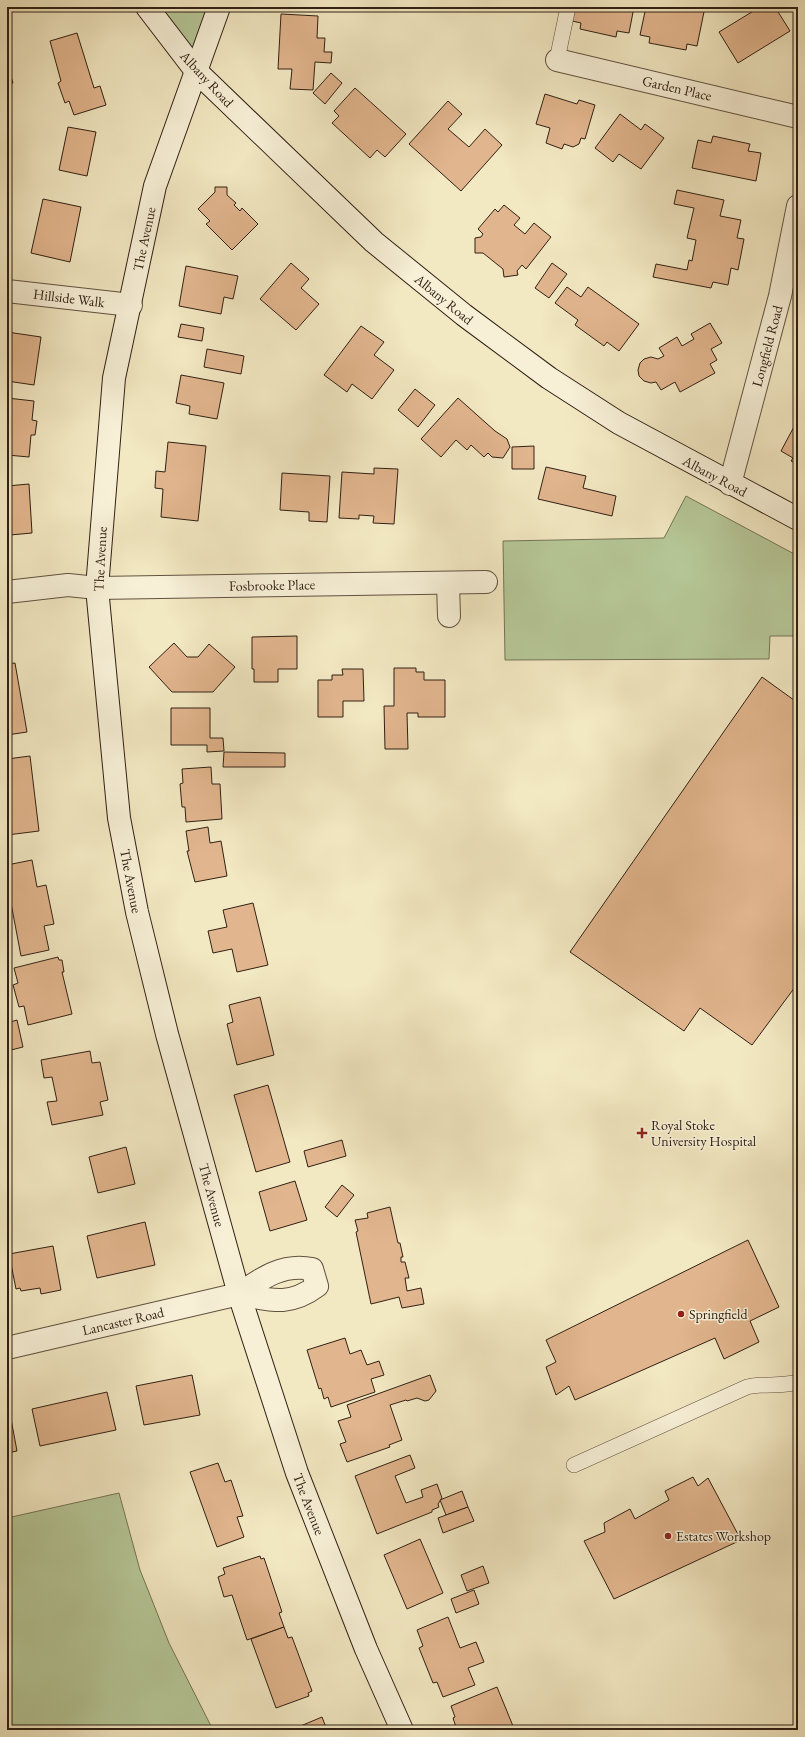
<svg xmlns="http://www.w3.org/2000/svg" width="805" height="1737" viewBox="0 0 805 1737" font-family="'EB Garamond',serif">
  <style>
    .green { fill: #b6c797; stroke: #747456 }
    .building { fill: #e1b58d; stroke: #312014 }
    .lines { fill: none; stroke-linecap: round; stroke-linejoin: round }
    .lane-casing { stroke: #615240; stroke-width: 16 }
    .street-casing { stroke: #615240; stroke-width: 24 }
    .secondary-casing { stroke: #312014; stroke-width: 24 }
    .lane { stroke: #f7f0d7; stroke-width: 15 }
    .street { stroke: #f7f0d7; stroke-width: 22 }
    .secondary { stroke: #f7f0d7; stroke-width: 22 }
    .poi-dot { fill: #8f2418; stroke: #f7f0d7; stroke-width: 1.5 }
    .labels { text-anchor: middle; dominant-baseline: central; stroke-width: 3; stroke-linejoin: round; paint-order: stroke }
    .street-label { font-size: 14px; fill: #312014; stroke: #f7f0d7 }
    .poi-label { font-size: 14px; fill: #312014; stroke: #f7f0d7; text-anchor: start }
  </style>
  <rect width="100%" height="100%" fill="#f2e8c2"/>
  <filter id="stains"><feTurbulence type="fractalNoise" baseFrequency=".005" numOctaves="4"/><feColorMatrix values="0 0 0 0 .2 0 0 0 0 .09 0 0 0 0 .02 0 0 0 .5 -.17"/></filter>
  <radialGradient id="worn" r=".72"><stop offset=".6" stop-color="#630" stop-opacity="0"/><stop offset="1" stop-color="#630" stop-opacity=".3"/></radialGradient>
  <g class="green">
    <polygon points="147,7 219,7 196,71"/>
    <polygon points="686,496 798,556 798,636 770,636 769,659 505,660 503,541 664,538"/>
    <polygon points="119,1493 140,1570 169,1643 213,1730 7,1730 7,1518"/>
  </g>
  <g class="building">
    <polygon points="299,7 327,7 326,10 299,9"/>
    <polygon points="575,7 634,7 629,33 617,31 616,37 580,29 581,23 572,21"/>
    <polygon points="646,7 663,7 680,11 681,7 705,7 697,46 687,44 686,50 649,43 650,37 640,35"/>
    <polygon points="760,7 775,7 790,31 738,63 719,32"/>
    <polygon points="281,14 318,16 317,38 325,38 324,52 332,52 331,63 315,62 313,90 290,89 292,69 278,69"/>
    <polygon points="77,33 94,88 100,86 106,105 74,115 69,101 65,103 58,83 61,81 50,41"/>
    <polygon points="7,64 13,83 7,85"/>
    <polygon points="331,73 342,83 325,104 313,93"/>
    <polygon points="355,88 406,134 385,157 377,150 370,158 332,123 339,116 334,111"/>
    <polygon points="545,94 577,104 579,100 595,105 585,139 581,138 579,144 573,147 564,144 562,149 546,143 550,128 536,124"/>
    <polygon points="448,101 462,114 448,129 469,147 485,129 502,145 461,191 409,144"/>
    <polygon points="620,114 641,130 645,124 664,138 641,169 619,154 613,162 595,148"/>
    <polygon points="68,127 96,132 87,176 59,170"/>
    <polygon points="713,136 750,144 748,151 761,153 756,181 692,168 698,140 711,143"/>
    <polygon points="215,187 227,187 227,195 236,203 234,205 240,211 242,208 258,224 232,250 206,224 210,221 198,209 215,192"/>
    <polygon points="677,190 724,200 720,216 741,220 737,238 744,239 738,270 731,268 728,285 713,282 711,288 653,277 656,264 687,270 689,260 692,261 696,240 687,238 694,208 674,204"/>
    <polygon points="43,199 81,207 70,262 31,253"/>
    <polygon points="504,205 520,218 514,225 525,234 534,223 551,237 526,269 522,265 517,271 518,275 504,277 503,269 483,253 475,253 475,238 481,237 483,234 478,229 495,209 498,212"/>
    <polygon points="291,263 309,279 301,288 319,304 296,330 260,299"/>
    <polygon points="552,263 567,274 549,298 535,288"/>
    <polygon points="186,266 238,276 233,299 224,297 221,314 179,306"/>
    <polygon points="567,287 581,297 588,287 639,324 619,351 607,342 604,346 575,325 578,320 555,303"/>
    <polygon points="710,323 722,343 711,349 717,360 710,364 715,373 680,392 675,382 661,390 656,382 651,383 644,381 639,376 638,370 640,363 644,359 651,357 658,359 664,356 659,348 677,337 682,346 694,339 691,334"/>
    <polygon points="181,324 204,328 202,341 178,337"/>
    <polygon points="361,326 384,342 374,355 394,370 372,399 352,384 347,392 324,375"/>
    <polygon points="7,332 41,337 34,385 7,381"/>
    <polygon points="207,349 244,356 241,374 204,367"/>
    <polygon points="798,356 798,370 795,369"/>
    <polygon points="181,375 224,383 217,419 189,414 190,406 176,403"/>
    <polygon points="415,389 435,405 418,427 398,410"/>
    <polygon points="7,398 34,401 32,420 37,421 35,435 31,435 29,457 7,455"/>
    <polygon points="458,398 495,431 507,439 510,447 503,458 492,457 488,453 484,457 471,445 467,450 456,440 441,457 421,439"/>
    <polygon points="797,421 798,422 798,464 791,461 793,458 781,451"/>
    <polygon points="168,442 206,446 198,521 161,517 163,489 155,488 156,471 165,472"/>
    <polygon points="534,446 534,469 512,469 512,447"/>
    <polygon points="546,467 586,476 583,488 616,496 612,516 538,499"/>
    <polygon points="374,468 398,469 394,524 373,523 374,516 359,515 359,519 339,518 342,472 374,474"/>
    <polygon points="282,473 330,476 327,522 309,521 309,512 280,510"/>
    <polygon points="29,484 32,533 10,535 9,521 7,521 7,486"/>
    <polygon points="297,636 297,669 278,669 278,682 254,682 254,669 252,669 252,637"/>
    <polygon points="174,643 187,657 198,657 209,644 235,667 213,692 172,692 149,667"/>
    <polygon points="15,663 27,732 7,735 7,664"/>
    <polygon points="394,668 416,668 416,672 424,672 424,680 445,680 445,717 418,717 418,713 407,713 408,749 385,749 384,706 394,706"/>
    <polygon points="342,669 363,669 364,701 343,701 343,717 318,717 318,680 332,680 332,675 343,675"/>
    <polygon points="762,677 798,703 798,983 752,1045 700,1008 684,1031 570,952"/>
    <polygon points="171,708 210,708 210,738 223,738 224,751 207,752 207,745 171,745"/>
    <polygon points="224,752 285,753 285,767 223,767"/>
    <polygon points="30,756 39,831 7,835 7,759"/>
    <polygon points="211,767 212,784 220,784 222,819 186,822 185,807 182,807 180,784 183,783 182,769"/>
    <polygon points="208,827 210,843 221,841 227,876 195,882 187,851 189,851 186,831"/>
    <polygon points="32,860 37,887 46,885 54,924 44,926 49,950 21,956 7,882 7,865"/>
    <polygon points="253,903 268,965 237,972 232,949 213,953 208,931 227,927 223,910"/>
    <polygon points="58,957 59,960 62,960 64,972 62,972 72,1014 28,1025 24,1006 19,1007 13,985 18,983 14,968"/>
    <polygon points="260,997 274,1055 237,1065 227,1024 233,1022 229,1005"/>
    <polygon points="17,1020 23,1047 7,1051 7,1023"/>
    <polygon points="90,1051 92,1063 100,1062 108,1100 100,1102 103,1115 52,1125 47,1102 57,1101 52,1077 44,1078 41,1060"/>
    <polygon points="268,1085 290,1162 256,1172 234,1095"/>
    <polygon points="342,1140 346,1156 308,1167 304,1151"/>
    <polygon points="126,1147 135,1184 98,1193 89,1157"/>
    <polygon points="295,1181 307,1220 270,1231 259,1192"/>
    <polygon points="342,1185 354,1195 337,1217 325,1207"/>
    <polygon points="390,1207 398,1243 400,1243 403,1257 401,1257 401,1262 405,1262 409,1278 405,1278 407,1291 421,1288 424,1304 402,1308 399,1297 371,1304 356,1232 358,1231 355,1220 368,1218 367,1213"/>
    <polygon points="145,1222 155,1265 97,1278 87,1236"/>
    <polygon points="748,1240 779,1307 750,1321 759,1342 724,1359 715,1338 575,1400 569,1386 556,1395 546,1367 556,1362 546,1340"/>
    <polygon points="53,1246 61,1290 41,1294 40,1288 21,1291 20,1288 16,1289 9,1254"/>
    <polygon points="345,1338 350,1354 361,1350 367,1365 379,1361 384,1375 371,1379 375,1392 331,1407 328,1397 324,1399 321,1388 319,1389 307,1350"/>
    <polygon points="192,1375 200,1415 144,1425 136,1386"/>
    <polygon points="430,1375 436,1391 429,1400 425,1401 417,1398 407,1401 406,1400 390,1405 402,1440 389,1445 390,1447 347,1462 340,1444 346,1442 338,1421 351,1417 347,1405"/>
    <polygon points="107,1392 116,1430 40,1446 32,1409"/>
    <polygon points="11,1419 17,1451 7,1453 7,1420"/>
    <polygon points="410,1455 415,1468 395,1476 406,1503 423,1497 421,1490 437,1484 442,1498 438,1504 439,1507 432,1510 432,1512 377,1534 355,1476"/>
    <polygon points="218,1463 225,1482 231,1480 243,1516 237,1517 244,1537 217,1547 190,1472"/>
    <polygon points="693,1477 698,1486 708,1478 741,1540 614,1599 584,1541 605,1532 604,1523 630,1509 635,1519 669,1500 665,1491"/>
    <polygon points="462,1491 468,1507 446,1515 440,1500"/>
    <polygon points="468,1507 474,1521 443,1533 438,1518"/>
    <polygon points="420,1539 443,1593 407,1609 384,1555"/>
    <polygon points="260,1556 261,1559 264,1558 282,1612 279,1613 284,1627 247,1640 232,1595 224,1597 218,1577 225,1574 223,1568"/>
    <polygon points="483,1566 489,1583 467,1591 461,1575"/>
    <polygon points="474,1590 479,1604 456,1613 451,1599"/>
    <polygon points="448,1617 460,1648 476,1642 484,1662 468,1668 475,1685 443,1697 437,1682 433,1683 419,1648 423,1646 417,1630"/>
    <polygon points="284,1627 288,1638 292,1637 312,1691 308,1693 309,1696 276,1708 251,1639"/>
    <polygon points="497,1687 513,1726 503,1730 457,1730 453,1718 455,1717 451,1706"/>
    <polygon points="322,1717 327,1730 291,1730"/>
  </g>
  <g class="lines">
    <defs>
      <g id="lane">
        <polyline points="557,60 568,7"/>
        <path d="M574,1465l173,-78c17,-4 34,0 51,-5"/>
      </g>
      <g id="street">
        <polyline points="557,60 798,117"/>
        <polyline points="7,291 131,305"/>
        <polyline points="730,484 780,296 798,206"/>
        <polyline points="448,583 449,616"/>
        <polyline points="7,592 68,585 97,588 486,582"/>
        <path d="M7,1348l232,-54c23,-16 44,-31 73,-25l5,17c-28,21 -47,14 -78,8"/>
      </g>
      <g id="secondary">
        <polyline points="147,7 196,71 374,242 464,315 549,378 619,423 798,519"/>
        <polyline points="219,7 155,186 114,378 97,588 119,818 137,912 167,1034 239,1294 297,1473 366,1649 402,1730"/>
      </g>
    </defs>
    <use href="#lane" class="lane-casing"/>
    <use href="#street" class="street-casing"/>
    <use href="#secondary" class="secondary-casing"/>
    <use href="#lane" class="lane"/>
    <use href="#street" class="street"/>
    <use href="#secondary" class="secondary"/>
  </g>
  <g class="poi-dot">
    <path d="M640 1127h4v4h4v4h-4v4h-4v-4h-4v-4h4z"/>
    <circle cx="681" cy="1314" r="4"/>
    <circle cx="668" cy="1536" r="4"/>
  </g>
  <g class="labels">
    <g class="street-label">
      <text transform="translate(207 79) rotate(47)">Albany Road</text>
      <text transform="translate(677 88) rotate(13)">Garden Place</text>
      <text transform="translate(144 239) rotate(-78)">The Avenue</text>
      <text transform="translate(69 298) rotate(7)">Hillside Walk</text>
      <text transform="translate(444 299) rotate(39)">Albany Road</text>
      <text transform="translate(767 346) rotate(-75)">Longfield Road</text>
      <text transform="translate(715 476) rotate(28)">Albany Road</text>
      <text transform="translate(100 559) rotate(-87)">The Avenue</text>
      <text transform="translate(272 585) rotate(-1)">Fosbrooke Place</text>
      <text transform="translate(131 881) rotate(79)">The Avenue</text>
      <text transform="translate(212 1195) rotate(75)">The Avenue</text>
      <text transform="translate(123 1321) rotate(-13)">Lancaster Road</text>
      <text transform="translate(309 1504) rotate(69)">The Avenue</text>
    </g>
    <g class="poi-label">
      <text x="651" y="1125">Royal Stoke<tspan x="651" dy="16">University Hospital</tspan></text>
      <text x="689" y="1314">Springfield</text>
      <text x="676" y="1536">Estates Workshop</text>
    </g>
  </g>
  <rect width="805" height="1737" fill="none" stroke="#f2e8c2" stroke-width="24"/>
  <rect x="8" y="8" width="789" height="1721" fill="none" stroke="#312014" stroke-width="2"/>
  <rect x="12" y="12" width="781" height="1713" fill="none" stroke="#312014"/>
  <rect width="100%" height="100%" filter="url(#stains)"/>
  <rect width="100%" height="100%" fill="url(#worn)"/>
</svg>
